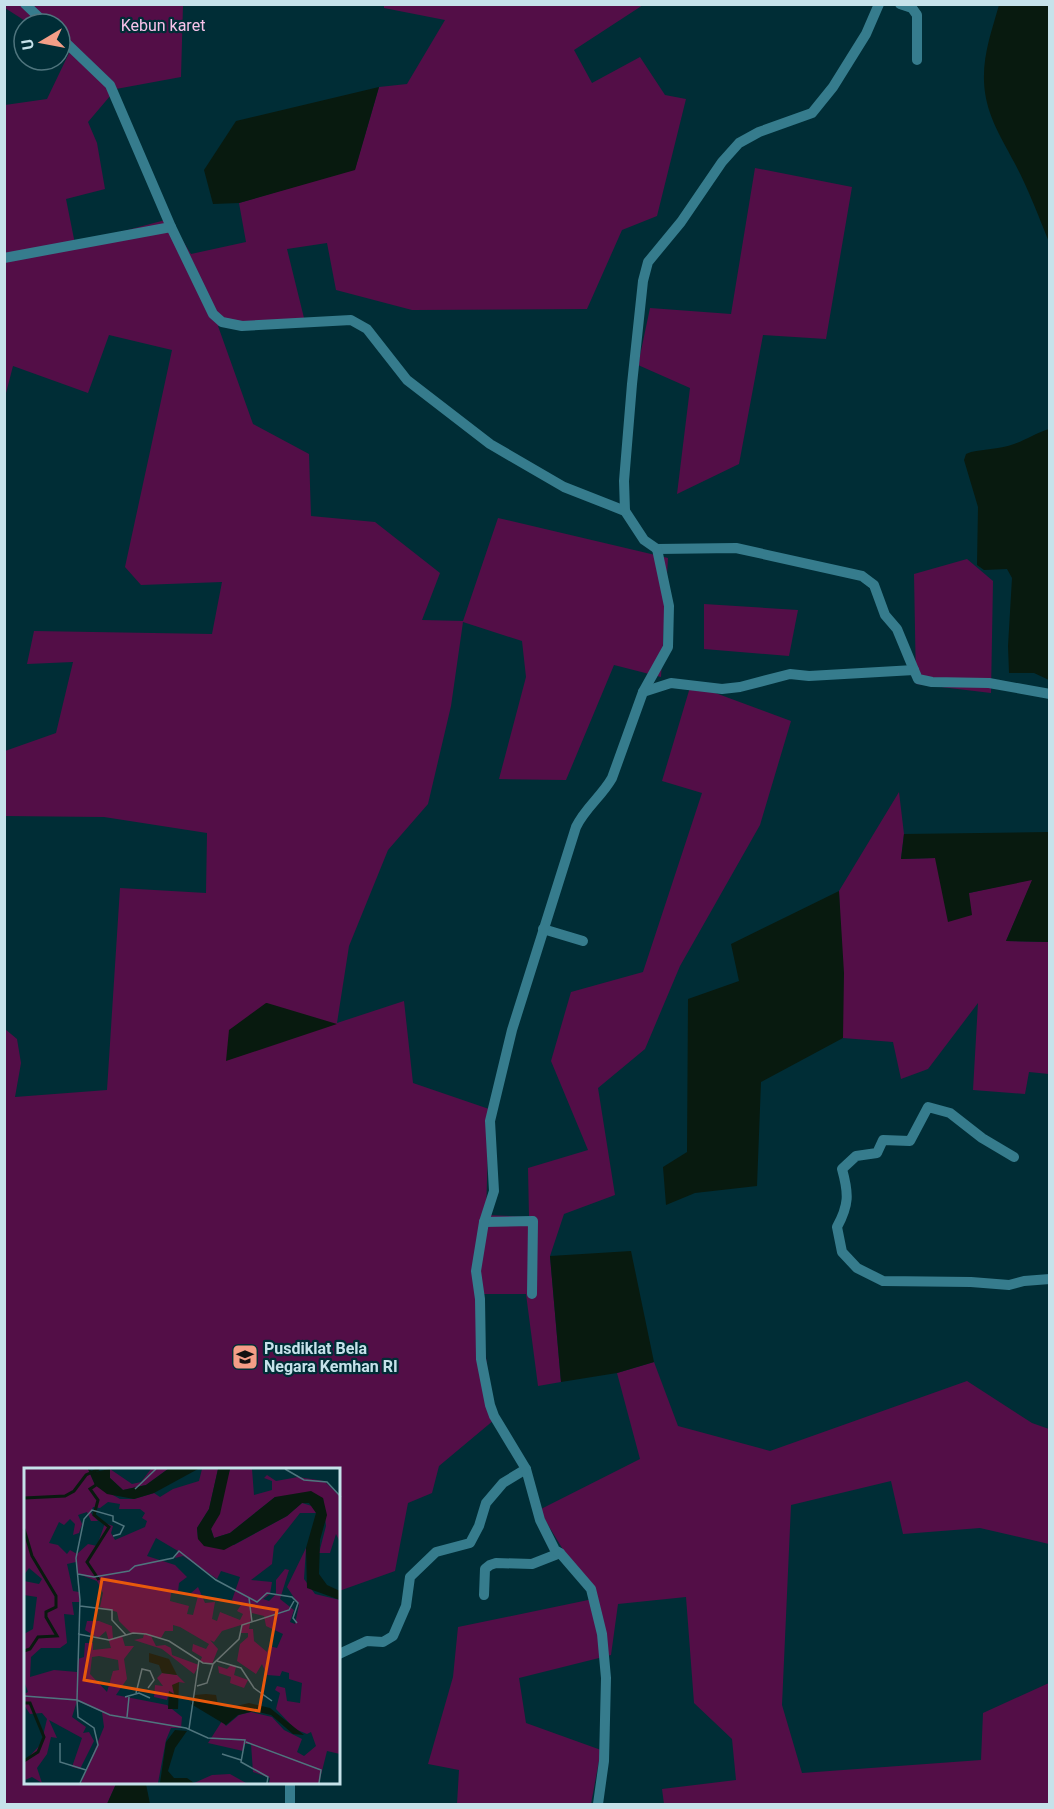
<svg xmlns="http://www.w3.org/2000/svg" width="1054" height="1809" viewBox="0 0 1054 1809" font-family="Roboto,sans-serif">
  <style>
    .green { fill: #530e47 }
    .water { fill: #081a0f }
    .lines { fill: none; stroke-linecap: round; stroke-linejoin: round }
    .street { stroke: #367c8d; stroke-width: 10 }
    .labels { text-anchor: middle; dominant-baseline: central; stroke-width: 4.5; stroke-linejoin: round; paint-order: stroke }
    .park-label { font-size: 16px; fill: #f8c3ea; stroke: #002d36 }
    .poi-label { font-size: 16px; font-weight: bold; fill: #c6e2ea; stroke: #002d36; text-anchor: start }
    .inset-river { fill: none; stroke: #081a0f; stroke-width: 3 }
    .inset-road { fill: none; stroke: #4f757e; stroke-width: 1.5 }
    .view { fill: #e8590c; fill-opacity: 0.15; stroke: #e8590c; stroke-width: 3 }
    .inset-edge { fill: none; stroke: #c6e2ea; stroke-width: 3 }
  </style>
  <rect width="100%" height="100%" fill="#002d36"/>
  <g class="green">
    <polygon points="5,5 183,5 181,77 116,89 88,122 97,143 105,189 66,199 75,244 169,219 191,254 246,242 239,203 355,169 379,87 407,84 445,20 384,8 384,5 643,5 574,50 592,83 640,57 665,95 686,99 657,216 622,230 587,309 412,310 336,290 327,243 287,249 304,318 218,326 253,424 309,454 311,516 375,522 440,573 422,620 463,621 498,518 668,558 661,677 614,665 566,780 499,779 526,677 522,641 463,622 451,706 428,804 388,850 349,946 337,1023 404,1001 413,1083 489,1109 486,1215 529,1217 528,1168 588,1150 551,1061 571,992 643,972 702,793 662,781 691,684 791,721 760,825 680,966 645,1049 598,1088 615,1195 564,1214 550,1256 561,1382 538,1386 526,1294 478,1294 494,1420 439,1466 432,1493 408,1503 395,1571 339,1591 339,1470 26,1470 26,1784 116,1784 107,1804 5,1804 5,1029 17,1039 21,1063 15,1097 107,1090 120,888 206,893 207,833 104,817 5,816 5,751 56,733 73,662 27,664 34,631 212,634 222,582 141,585 125,567 172,350 109,335 88,393 13,366 5,397 5,105 47,99 71,49 60,43 60,24 30,24 5,8"/>
    <polygon points="755,168 852,187 826,339 763,335 739,464 677,494 690,388 638,365 650,308 731,314"/>
    <polygon points="967,559 993,581 991,693 916,684 914,574"/>
    <polygon points="704,604 798,610 789,656 704,649"/>
    <polygon points="899,792 904,834 901,859 935,858 969,893 1033,879 1006,941 1049,942 1049,1074 1029,1072 1025,1094 973,1090 978,1003 928,1069 901,1079 893,1042 843,1038 839,891"/>
    <polygon points="654,1362 678,1426 770,1451 967,1381 1032,1423 1049,1429 1049,1544 980,1528 903,1534 891,1481 791,1505 782,1705 802,1773 981,1760 983,1713 1049,1683 1049,1804 664,1804 662,1789 736,1780 732,1739 694,1703 686,1597 618,1604 611,1655 519,1678 526,1723 601,1750 591,1804 457,1804 459,1770 428,1764 453,1677 458,1627 593,1599 539,1510 640,1459 617,1373"/>
  </g>
  <g class="water">
    <path d="M999,5h50v237c-11,-27 -21,-54 -35,-80 -14,-27 -29,-49 -30,-81 -1,-27 8,-51 15,-76z"/>
    <polygon points="379,87 355,170 239,203 213,204 204,170 236,121"/>
    <path d="M1049,429h1l-1,251 -15,-7h-25l-1,-27 4,-68 -5,-9 -23,1 -7,-5 1,-58 -14,-47 2,-6 5,-2c14,-3 29,-3 43,-8 12,-4 22,-11 35,-15z"/>
    <polygon points="1049,832 1049,942 1006,941 1032,880 969,893 972,915 948,922 935,858 901,859 904,834"/>
    <polygon points="839,891 844,973 843,1038 761,1082 757,1186 695,1193 666,1205 663,1167 687,1152 688,999 739,981 731,944"/>
    <polygon points="266,1003 267,1003 337,1024 226,1061 229,1030"/>
    <polygon points="631,1251 654,1362 617,1373 561,1382 550,1256"/>
    <polygon points="116,1784 146,1784 150,1804 107,1804"/>
  </g>
  <g class="lines">
    <g class="street">
      <polyline points="25,4 46,24"/>
      <polyline points="900,4 912,8 917,15 917,60"/>
      <polyline points="60,37 110,85 171,227 213,314 222,322 242,326 351,320 367,329 407,380 490,444 564,487 625,511 644,540 657,549 736,548 862,576 874,585 885,615 897,629 914,670"/>
      <polyline points="4,258 171,227"/>
      <polyline points="625,511 624,481 632,384 643,281 648,262 681,222 722,162 739,143 759,132 812,113 833,87 866,34 879,4"/>
      <polyline points="643,692 671,683 722,689 740,687 790,674 809,676 914,670 918,679 932,682 989,683 1050,694"/>
      <polyline points="543,929 583,941"/>
      <path d="M1014,1157l-32,-19 -32,-25 -22,-6 -18,34 -27,-1 -6,13 -21,3 -14,13c7,25 7,36 -5,58l5,25 15,16 26,13 88,1 38,3 15,-4 26,-2"/>
      <polyline points="484,1222 533,1221 532,1294"/>
      <polyline points="484,1595 485,1569 490,1565 496,1563 532,1564 560,1553"/>
      <polyline points="339,1654 367,1641 383,1642 393,1636 406,1606 410,1577 436,1552 470,1543 479,1526 486,1503 503,1483 526,1469"/>
      <polyline points="290,1804 290,1784"/>
      <path d="M598,1804l6,-43 2,-83 -4,-44 -11,-45 -31,-36 -5,-3 -15,-30 -14,-51 -32,-53 -4,-11 -9,-46 -1,-60 -4,-28 8,-49 10,-31 -4,-70 22,-91 64,-203c9,-19 26,-31 36,-49l31,-86 25,-45 1,-41 -12,-57"/>
    </g>
  </g>
  <defs>
    <symbol id="school-square" viewBox="-11 -11 22 22"><rect x="-9" y="-9" width="18" height="18" rx="4" fill="#f49e87" stroke="#002d36"/><path d="M0-5L7-2L0 1L-7-2ZM-4 1L0 2.5L4 1V4Q0 6-4 4Z" fill="#111"/></symbol>
  </defs>
  <g fill-rule="evenodd">
    <use href="#school-square" x="230" y="1342" width="30" height="30"/>
  </g>
  <g class="labels">
    <g class="park-label">
      <text x="163" y="25">Kebun karet</text>
    </g>
    <g class="poi-label">
      <text x="264" y="1348">Pusdiklat Bela<tspan x="264" dy="18">Negara Kemhan RI</tspan></text>
    </g>
  </g>
  <g transform="translate(24 1468)">
    <rect width="316" height="316" fill="#002d36"/>
    <path d="M0,1h64l7,16 25,14h14l20,-6 6,4 13,-8 26,-8 3,-12h16l-9,40 -12,19 1,11 36,6 53,-29 15,-13 13,4 1,6h-16l-26,33 -2,18 -21,16 21,2 -2,12 -7,5 6,2 7,-7v-14l9,-11 4,1 -9,29 14,11 -4,12 5,2 4,-19 -12,-18 19,-39 -2,31 11,15 25,6v154l-13,-3 -8,32h-50l1,-5 -17,-6 -2,-28h-6l-2,7 -35,-8 14,-22 4,5 13,-11 12,-3 21,5 12,13 18,9 -5,13 7,4 12,-10 -5,-14 -4,2 -12,-5 -19,-20 4,-16 -5,-3 2,-4 8,2 2,13 13,2 2,-20 -13,-4v-6l-7,-2 -2,5 -13,-1 -5,-11 -6,10 -19,-13 3,-17 8,-7v-4h-7v-8l-19,6 -8,11 -4,-2 8,9 -6,15 -12,-2 2,-5 -10,-6 1,-7 13,5 3,-5 -29,-17 -7,-2v6h-8l-4,7 -10,-2 5,10 9,-1 6,3 1,7 27,10 -5,9 -32,-25 -28,-9 9,-2 1,-4 -13,-1 -12,-12 -2,-9 -17,-5 3,-14 -6,-12 -19,-7 -2,-12 -9,2 6,27 6,1 1,10h-8l2,13 -10,-1 3,29 -7,5h-19l-10,9 -1,20 24,-7 23,2 1,-13 6,-2 1,-14h8v7l18,-2 -5,-17 -8,7 -13,-8 2,-9h12l13,5 1,13 9,-3 3,10h9l-10,13 3,20 -11,16 51,10 15,12 -1,11h-10l-5,12 -8,43h-77l23,-56 -2,-15 -25,-11 -5,16 14,10 -3,6 6,-1 5,9 -14,28 -8,-2 10,-29 -33,-18 8,18 -6,-1 -4,17 -10,14 5,15 -10,-6 -7,3 -1,-18 17,-18 6,-25 -5,-6 -12,1 -6,-9v-11l4,-2 -4,-11v-47l9,-5 4,-32 -13,-2v-14l15,3 3,-5 -13,-11 -5,7zM84,34l12,2 -1,5h21l5,4 -3,5 5,3 -2,6 -30,13 -4,-7 2,-7 -8,-3 -8,23 -9,-2 -11,10 -7,-4 -3,4 -9,-9 -9,-2 10,-21 5,3 6,-6 5,5 -2,11 6,-2 3,-9 -4,-9 9,-3 4,9h7l-7,-8 2,-6 7,1zM132,70l22,13 -3,7 8,-2 34,23 4,-8 19,6 -8,23 9,5 -4,6 6,3 -3,6 -20,-8 -3,9 -5,-2 3,-17 -10,1 -7,-16 -7,6 7,3 -5,19 -6,-1 2,-8 -19,-5 1,-8 7,-1 1,-9 8,-6 -12,-12 -28,-9zM228,145l12,3 2,10 17,8 -6,14 -8,-2 -2,6 -13,-11 -1,-12h-4zM75,188l19,4 1,10 -6,1 -6,21 -17,-18 2,-17zM86,1l22,15 9,-2 10,-13h17l-22,16 -23,5 -13,-12zM206,1h22l2,26 18,-5v-9l-8,-3 3,-3 9,6 22,-4 26,4 16,15v46l-4,-8 -6,19h-11l7,-27 -3,-28 -48,-1 -45,36 -16,5 -3,-9zM207,197l5,2 -2,8 14,5 -4,8 -14,-5 1,-6 -12,-4 -1,-7 9,3zM138,205l15,2 8,8 -6,-1 -5,12 -5,-3 -2,9 -13,-3 1,-12 8,1 -6,-8zM206,306l16,9h-52l18,-8z" fill="#530e47" fill-rule="evenodd"/>
    <path d="M64,1l6,3 16,-3v9l13,12 23,-5 22,-16h30l-44,24 -20,6 -27,-5 -12,-9zM194,1h12l-10,45 -9,15 3,9 16,-5 45,-36 36,-6 12,7 4,17 -7,25 -1,34 8,11 13,6v9l-33,-12 -1,-40 10,-35 -7,-10h-7l-15,13 -63,34 -20,-4 -6,-7 -1,-11 12,-19zM125,185l20,6 8,16 -15,-2 -3,-8 -10,-3zM155,214l-1,27h-10l1,-18 5,3 -2,-9zM182,226l10,1 2,10 10,3 21,-5 21,5 34,27 -11,-1 -22,-19 -17,-4 -16,4 -12,10 -35,-21 4,-9zM151,262l12,1 -12,17 -7,23 6,7h13l7,5h-34l6,-41z" fill="#081a0f"/>
    <path class="inset-river" d="M72,17l-6,4 8,11 -4,15 15,12 -22,35 12,18M0,30l41,-2 9,-5 12,-16 13,-6M0,61l8,27 24,40v11l-10,5v5l11,19 -19,1 -8,12 -6,2M0,235h6l14,34 -6,15 -14,9"/>
    <path class="inset-road" d="M261,1l19,11 23,2 14,15M111,21l21,-20M54,106l16,3 35,-6 6,-5 38,-8 6,-7 37,29 41,22 10,-9 25,4 6,6 -5,15 4,5M225,130l3,24M56,138l32,4v10l14,15M54,166l31,6 24,-7 13,1 23,7 34,22 10,1M193,193l24,7 13,20 18,13M173,218l10,-3 6,-19 26,-25 3,-14 47,-15 5,-9M112,225l6,-24 8,2 4,9 -6,8M0,228l53,4 1,17 16,11 4,17 -18,38M101,229l14,-4 11,5M53,232l3,-100 -4,-42 8,-39 8,-9 21,6v5l11,5 -4,8 -7,2M53,232l33,15 76,13 22,10 37,2 -4,22 27,15 -1,6M103,249l2,-20M165,261l10,-69M222,274l75,28 -2,13M36,275v19l26,8M198,286l19,6"/>
    <path class="view" d="M78,111l175,31 -18,101 -175,-31z"/>
    <rect width="316" height="316" class="inset-edge"/>
  </g>
  <rect width="1054" height="1809" fill="none" stroke="#c6e2ea" stroke-width="12"/>
  <g transform="translate(42 42) rotate(260)"><circle r="28" fill="#002d36" stroke="#4f757e" stroke-width="1.5"/>
  <path d="M0-4.5L10 22L0 15L-10 22Z" fill="#f49e87"/>
  <text y="-9" font-size="16" font-weight="bold" text-anchor="middle" fill="#c6e2ea">U</text>
  </g>
</svg>
